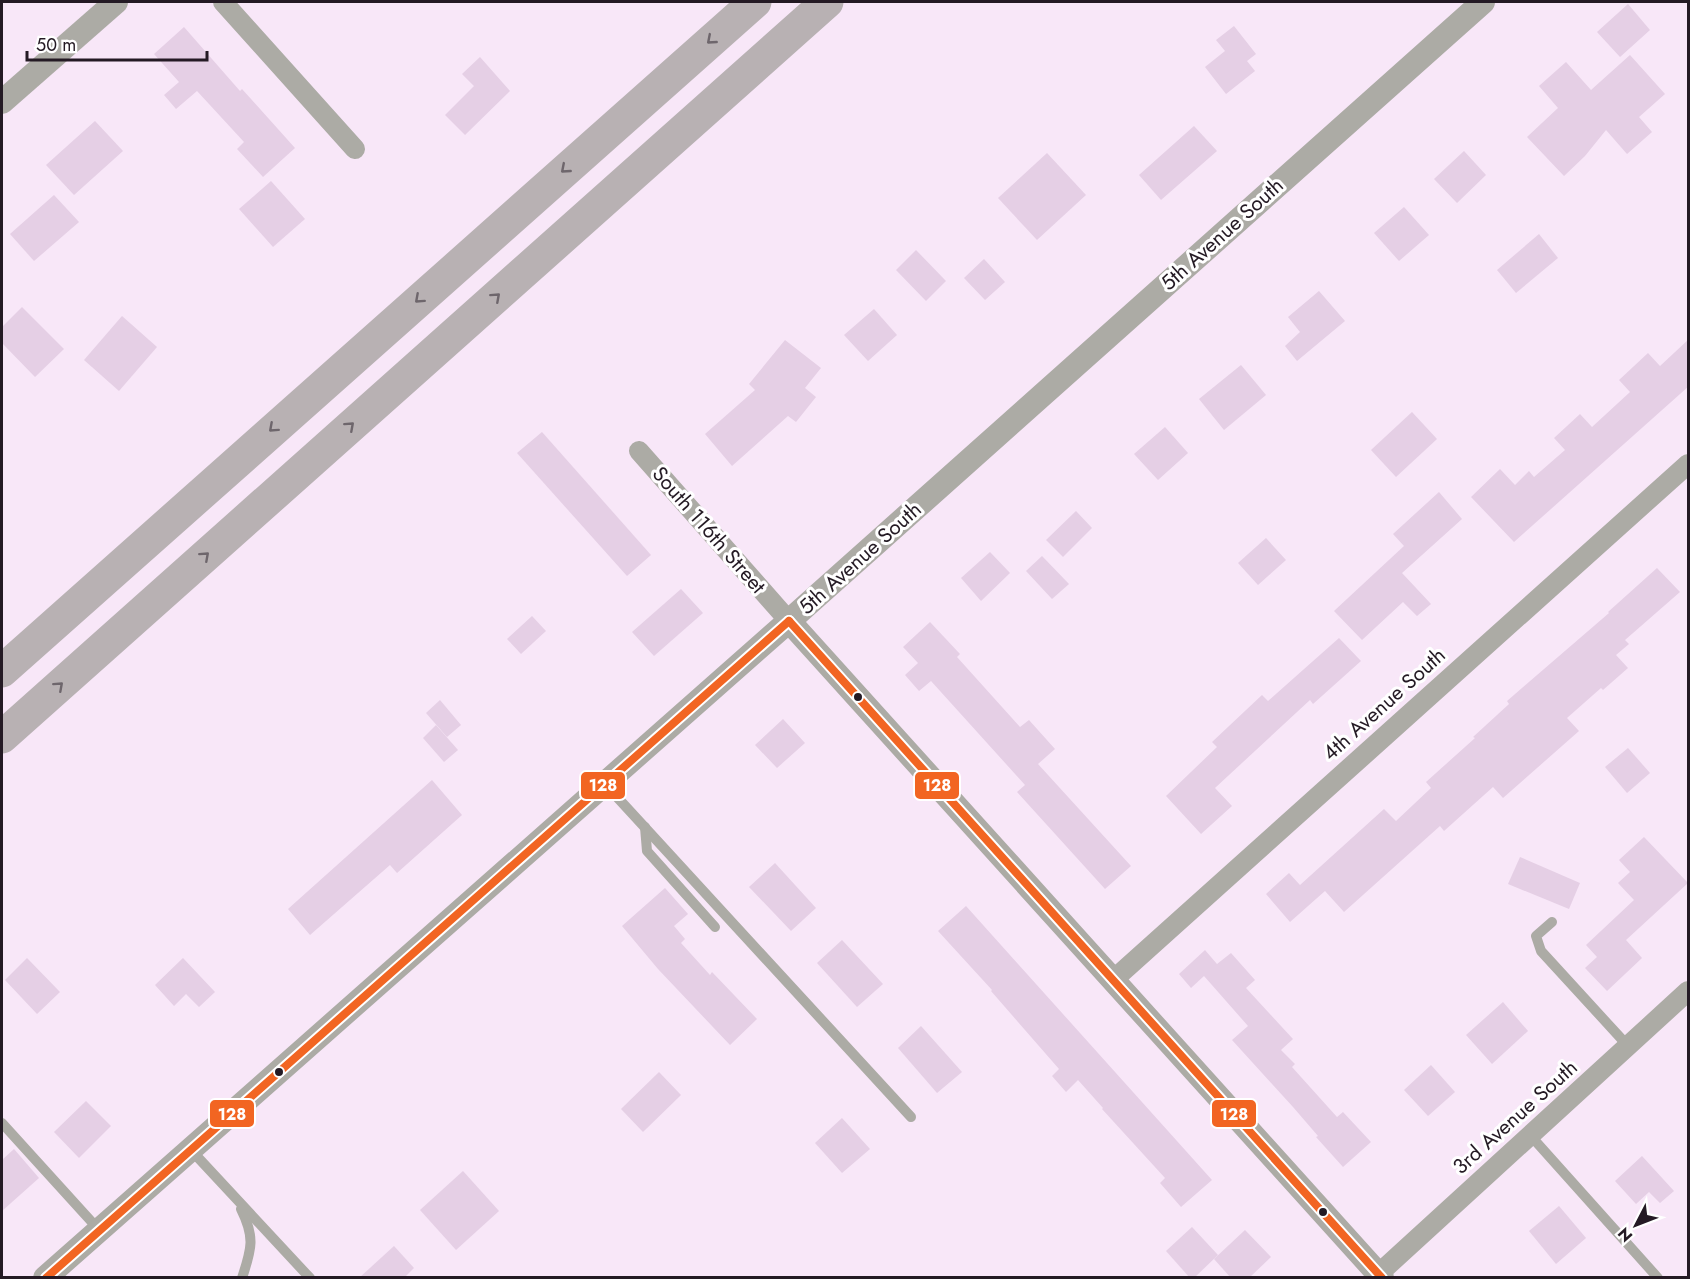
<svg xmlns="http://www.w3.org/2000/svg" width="1690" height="1279" viewBox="0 0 1690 1279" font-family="Jost,sans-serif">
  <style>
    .building { fill: #e5cfe5 }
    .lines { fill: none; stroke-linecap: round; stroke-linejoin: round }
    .service { stroke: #acaba5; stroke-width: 10 }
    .minor { stroke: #acaba5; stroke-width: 20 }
    .tertiary { stroke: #acaba5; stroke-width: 24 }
    .motorway { stroke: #b8b1b3; stroke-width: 33 }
    .bus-1-casing { stroke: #fff; stroke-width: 12 }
    .bus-1 { stroke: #f26522; stroke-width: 8 }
    .oneway { stroke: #6e666c }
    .bus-dot { fill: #241a24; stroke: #fff; stroke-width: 2 }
    .labels { text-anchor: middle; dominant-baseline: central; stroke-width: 6; stroke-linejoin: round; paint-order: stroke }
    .street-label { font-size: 21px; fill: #241a24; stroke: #fff }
    .line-badge { stroke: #fff; stroke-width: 2 }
    .badge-label { font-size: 16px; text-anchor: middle; font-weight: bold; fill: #fff }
  </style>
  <rect width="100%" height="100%" fill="#f8e7f8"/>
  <g class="building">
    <polygon points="1628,4 1650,30 1620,57 1597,32"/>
    <polygon points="1234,26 1256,54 1247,61 1255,71 1226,94 1205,67 1225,51 1216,40"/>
    <polygon points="184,27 240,91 242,89 295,148 263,177 237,149 244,142 197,91 176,109 164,95 179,82 154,54"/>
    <polygon points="1630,55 1665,94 1639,117 1652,132 1627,154 1606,130 1585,156 1564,176 1527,137 1558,108 1539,86 1566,62 1591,90"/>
    <polygon points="480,57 510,91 465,135 445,115 474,86 462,74"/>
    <polygon points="95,121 123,151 74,195 46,165"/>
    <polygon points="1194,126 1217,151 1161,200 1139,175"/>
    <polygon points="1464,151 1486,175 1457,203 1434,179"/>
    <polygon points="1047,153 1086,195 1037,240 998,198"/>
    <polygon points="271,181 305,219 273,247 239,209"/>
    <polygon points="54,195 79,222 34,261 10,234"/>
    <polygon points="1404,207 1429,235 1399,261 1374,233"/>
    <polygon points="1539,234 1558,258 1516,293 1497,270"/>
    <polygon points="916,250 946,281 926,301 896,270"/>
    <polygon points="984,259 1005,282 985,300 964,278"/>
    <polygon points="1319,291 1345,321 1297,361 1285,346 1300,332 1288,317"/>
    <polygon points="22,307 64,349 35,377 2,343 2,327"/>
    <polygon points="874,309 897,335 868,361 844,335"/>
    <polygon points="122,316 157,347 119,391 84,360"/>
    <polygon points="1689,339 1689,386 1514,542 1471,497 1500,469 1515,485 1529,471 1534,477 1565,450 1554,438 1580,414 1592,427 1630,392 1619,380 1648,353 1660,366"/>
    <polygon points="785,340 821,368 805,388 816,397 796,422 788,416 732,466 705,434 755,390 749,384"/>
    <polygon points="1241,365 1266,395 1224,430 1199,399"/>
    <polygon points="1412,412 1437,439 1396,477 1371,450"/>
    <polygon points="1165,427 1188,453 1158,480 1134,454"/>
    <polygon points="542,432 651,555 627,576 517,453"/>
    <polygon points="1439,492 1462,519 1402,573 1431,604 1417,616 1403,602 1362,640 1334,611 1404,546 1393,534"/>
    <polygon points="1076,511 1092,528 1063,557 1046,540"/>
    <polygon points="1266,538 1286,560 1258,585 1238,563"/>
    <polygon points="990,552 1010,573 981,601 961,578"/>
    <polygon points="1042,556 1069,584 1052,599 1026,571"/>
    <polygon points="1657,568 1680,592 1625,640 1629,644 1616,655 1628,668 1603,690 1601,688 1567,718 1579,731 1503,798 1493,787 1444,831 1440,826 1344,912 1325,891 1290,922 1266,894 1289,873 1300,885 1384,809 1396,821 1431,788 1426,782 1475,738 1473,737 1509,704 1507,701 1609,613 1608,612"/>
    <polygon points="681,589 703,613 654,656 632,632"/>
    <polygon points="532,616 546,631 521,654 507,639"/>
    <polygon points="930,622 960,654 957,657 1020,727 1029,720 1055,749 1038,764 1131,866 1105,889 1017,792 1025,785 931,681 919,691 905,675 918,663 903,647"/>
    <polygon points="1339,638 1361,661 1313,704 1310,700 1215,788 1232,806 1201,834 1166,796 1217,747 1212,742 1262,695 1268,701"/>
    <polygon points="440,700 461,725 447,737 426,713"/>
    <polygon points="783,719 805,743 777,768 755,745"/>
    <polygon points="436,725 458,750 444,762 423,738"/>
    <polygon points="1628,748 1650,773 1627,793 1605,767"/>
    <polygon points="432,780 462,815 397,873 390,865 310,935 288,909"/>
    <polygon points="1644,837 1688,883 1626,940 1642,958 1607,991 1585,968 1597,957 1586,945 1634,900 1618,883 1630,872 1619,860"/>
    <polygon points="1520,857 1580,883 1569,909 1508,884"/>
    <polygon points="775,863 816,908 791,931 749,887"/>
    <polygon points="665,888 688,914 674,926 685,939 681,943 710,975 712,972 757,1019 730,1045 658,969 622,926"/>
    <polygon points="966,906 1212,1180 1181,1207 1160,1183 1165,1178 1102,1109 1103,1108 1078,1080 1066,1092 1052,1076 1059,1069 991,991 992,990 938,931"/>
    <polygon points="842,940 883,984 857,1007 817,963"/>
    <polygon points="1205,950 1217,964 1231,953 1255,980 1246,988 1293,1039 1281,1050 1295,1064 1292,1067 1337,1117 1343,1112 1371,1142 1343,1167 1316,1137 1318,1136 1293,1107 1232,1040 1248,1026 1204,976 1191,988 1179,974"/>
    <polygon points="27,958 60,992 37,1014 5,980"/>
    <polygon points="183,958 215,992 199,1007 186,994 174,1006 155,985"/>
    <polygon points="1503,1002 1528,1031 1492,1064 1466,1035"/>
    <polygon points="921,1026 962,1072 937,1093 898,1048"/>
    <polygon points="1431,1065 1455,1092 1428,1116 1404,1090"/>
    <polygon points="659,1072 681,1095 643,1132 621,1109"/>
    <polygon points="86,1101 111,1126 79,1158 54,1132"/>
    <polygon points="842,1118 870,1149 842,1173 815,1143"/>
    <polygon points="14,1149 39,1178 2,1211 2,1160"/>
    <polygon points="1642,1156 1674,1191 1660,1203 1649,1192 1636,1204 1615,1181"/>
    <polygon points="463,1171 499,1211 456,1250 420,1210"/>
    <polygon points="1559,1206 1586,1238 1556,1264 1529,1231"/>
    <polygon points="1192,1227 1218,1255 1194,1278 1190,1278 1166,1251"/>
    <polygon points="1245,1230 1271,1257 1249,1278 1231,1278 1214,1259"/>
    <polygon points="394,1246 414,1268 404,1278 359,1278"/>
  </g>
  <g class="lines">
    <g class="service">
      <polyline points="605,784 911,1117"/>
      <polyline points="645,827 647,851 715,927"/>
      <polyline points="1552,922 1536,936 1541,951 1628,1046"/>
      <polyline points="2,1123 100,1231"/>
      <polyline points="1530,1135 1658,1278"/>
      <polyline points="191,1150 310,1278"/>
      <path d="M241,1209c14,28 11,39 1,69"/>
    </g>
    <g class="minor">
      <polyline points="223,2 355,149"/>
      <polyline points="639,451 789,621"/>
      <polyline points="1112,981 1688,464"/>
      <polyline points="1374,1278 1688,991"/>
    </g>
    <g class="tertiary">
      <polyline points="2,102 116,2"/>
      <polyline points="789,621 1382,1278"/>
      <polyline points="45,1278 789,621 1483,2"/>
    </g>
    <g class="motorway">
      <polyline points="2,671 755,2"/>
      <polyline points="2,737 827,2"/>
    </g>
    <defs>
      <g id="bus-1">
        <polyline points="789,621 1382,1278"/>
        <polyline points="46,1278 789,621"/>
      </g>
    </defs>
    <use href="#bus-1" class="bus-1-casing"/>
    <use href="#bus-1" class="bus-1"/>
  </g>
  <defs><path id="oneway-chevron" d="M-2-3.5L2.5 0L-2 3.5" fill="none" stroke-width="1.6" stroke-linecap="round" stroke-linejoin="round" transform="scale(1.5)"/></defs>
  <g class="oneway">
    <use href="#oneway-chevron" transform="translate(711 40) rotate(139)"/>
    <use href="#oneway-chevron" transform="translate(565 169) rotate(139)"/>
    <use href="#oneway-chevron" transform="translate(496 297) rotate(-42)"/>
    <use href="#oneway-chevron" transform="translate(419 299) rotate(138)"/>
    <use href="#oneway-chevron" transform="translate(350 426) rotate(-42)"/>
    <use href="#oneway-chevron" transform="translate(273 428) rotate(138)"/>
    <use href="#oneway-chevron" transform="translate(205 556) rotate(-42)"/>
    <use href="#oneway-chevron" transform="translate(59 686) rotate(-42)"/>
  </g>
  <g class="bus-dot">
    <circle cx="858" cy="697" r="5"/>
    <circle cx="279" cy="1072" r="5"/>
    <circle cx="1323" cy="1212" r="5"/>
  </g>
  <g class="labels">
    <g class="street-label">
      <text transform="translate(1222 234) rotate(-42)">5th Avenue South</text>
      <text transform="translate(709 530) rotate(49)">South 116th Street</text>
      <text transform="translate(860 558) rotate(-42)">5th Avenue South</text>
      <text transform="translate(1384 704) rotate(-42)">4th Avenue South</text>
      <text transform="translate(1515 1117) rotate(-42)">3rd Avenue South</text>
    </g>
  </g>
  <g class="line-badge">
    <rect x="580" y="771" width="46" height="29" rx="6" fill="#f26522"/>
    <rect x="914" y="771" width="46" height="29" rx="6" fill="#f26522"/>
    <rect x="209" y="1099" width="46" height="29" rx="6" fill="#f26522"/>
    <rect x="1211" y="1099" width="46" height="29" rx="6" fill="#f26522"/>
  </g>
  <g class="badge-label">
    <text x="603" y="791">128</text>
    <text x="937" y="791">128</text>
    <text x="232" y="1120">128</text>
    <text x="1234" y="1120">128</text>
  </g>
  <rect width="1690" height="1279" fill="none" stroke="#241a24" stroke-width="6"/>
  <g transform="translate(1636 1225) rotate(228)" stroke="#ffffff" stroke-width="4.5" paint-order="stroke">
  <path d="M0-4.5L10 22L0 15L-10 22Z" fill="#241a24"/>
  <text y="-9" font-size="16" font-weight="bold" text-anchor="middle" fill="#241a24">N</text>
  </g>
  <path d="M27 51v9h180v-9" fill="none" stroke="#241a24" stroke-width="3"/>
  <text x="36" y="51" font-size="18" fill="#241a24" stroke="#ffffff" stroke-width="4.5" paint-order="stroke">50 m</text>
</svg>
